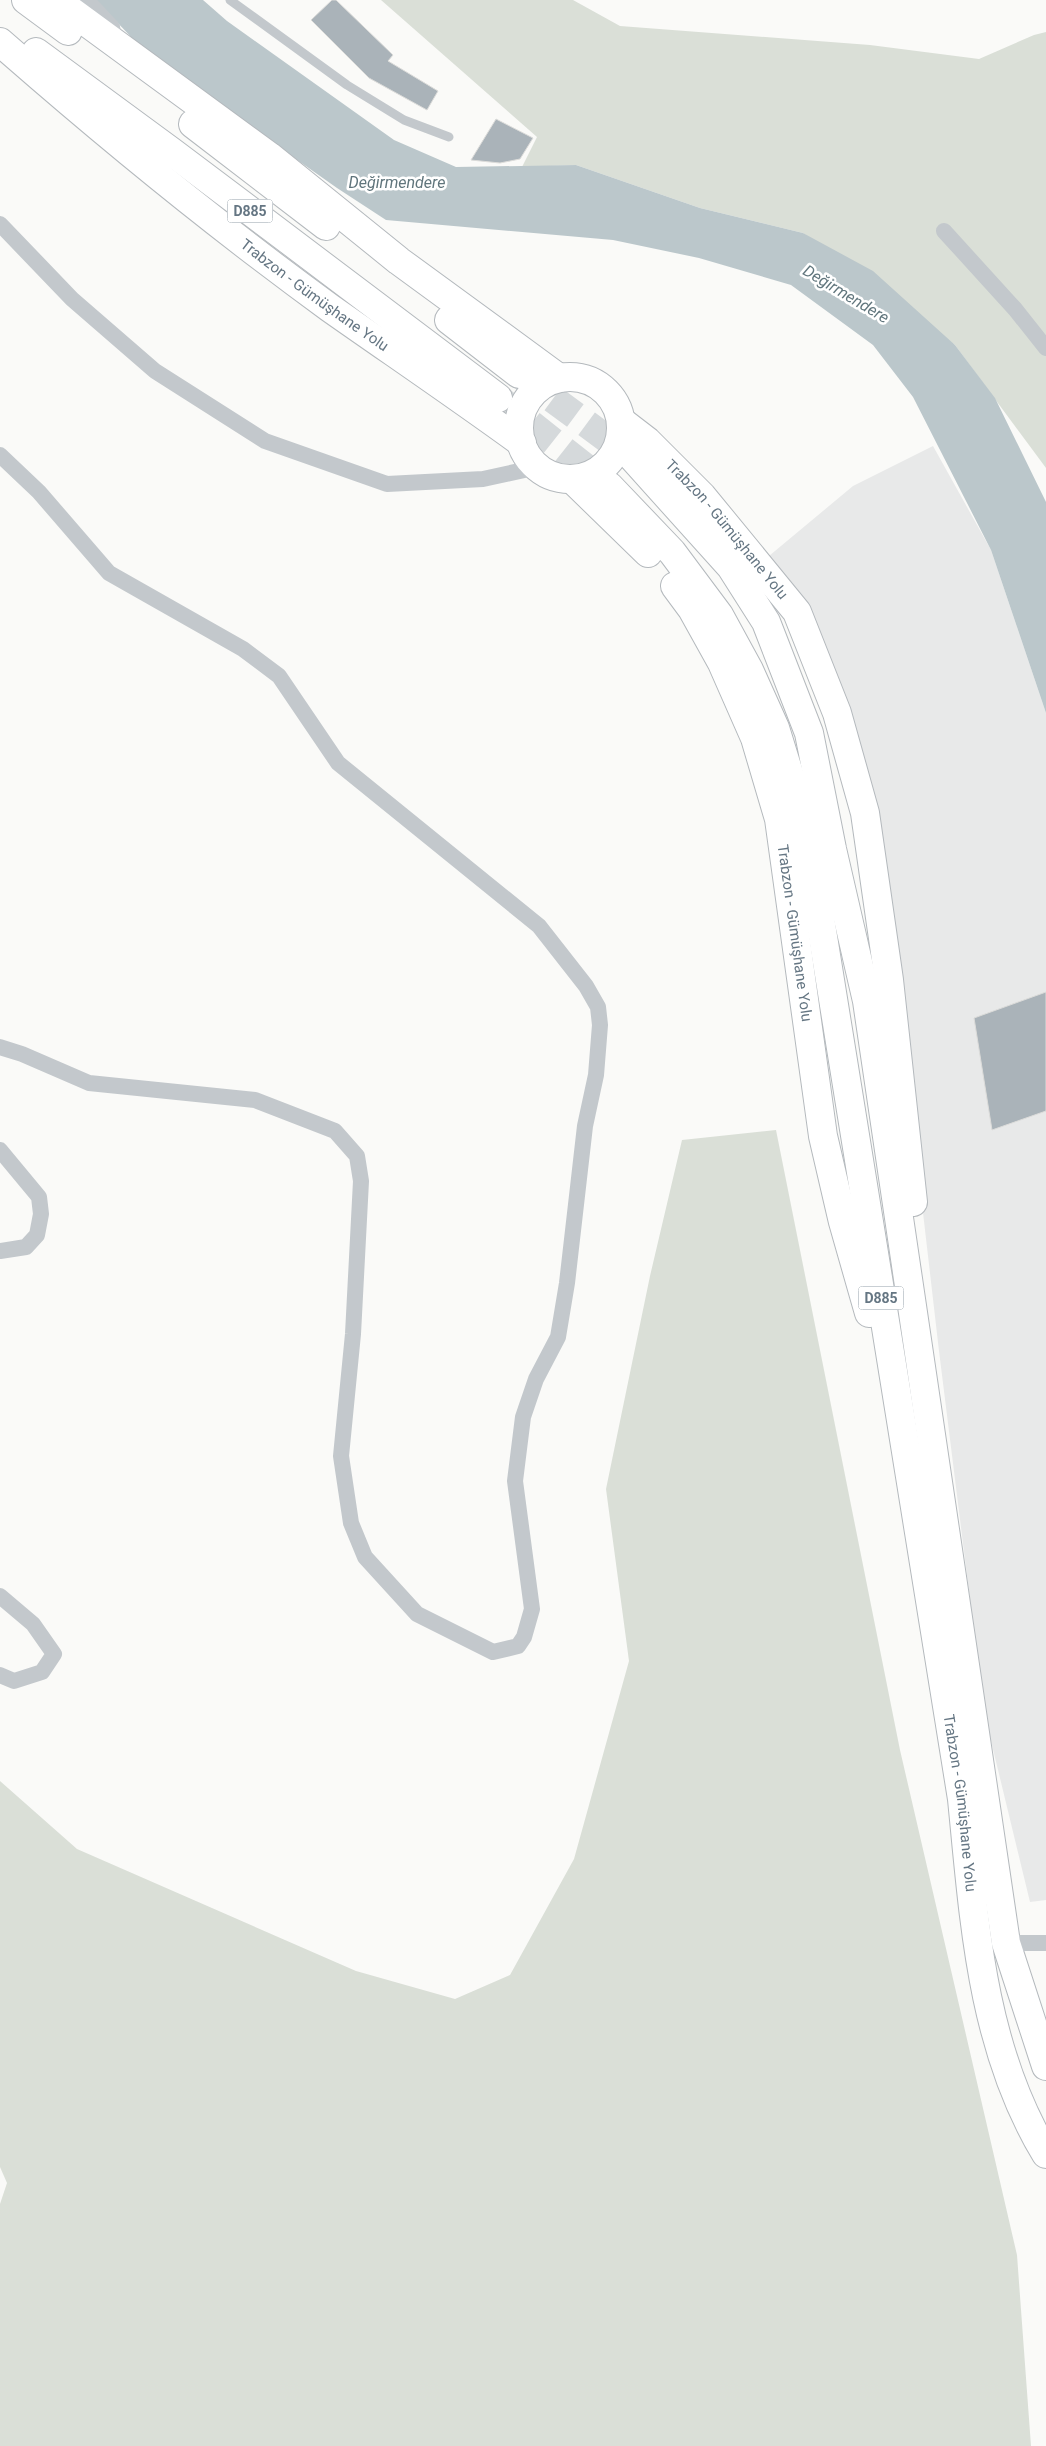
<svg xmlns="http://www.w3.org/2000/svg" width="1046" height="2446" viewBox="0 0 1046 2446" font-family="Roboto,sans-serif">
  <style>
    .built { fill: #e8e9e9 }
    .green { fill: #dadfd7 }
    .water { fill: #bbc7cb }
    .building { fill: #aab3b9; stroke: #dcdcda }
    .lines { fill: none; stroke-linecap: round; stroke-linejoin: round }
    .trunk-tunnel { stroke: #d5d9db; stroke-width: 28; stroke-dasharray: 28 14; stroke-linecap: butt }
    .trunk-casing { stroke: #b4b9bd; stroke-width: 30 }
    .service { stroke: #c3c8cc; stroke-width: 9 }
    .minor { stroke: #c3c8cc; stroke-width: 16 }
    .tertiary { stroke: #c3c8cc; stroke-width: 21 }
    .trunk { stroke: #fff; stroke-width: 28 }
    .labels { text-anchor: middle; dominant-baseline: central; stroke-width: 5; stroke-linejoin: round; paint-order: stroke }
    .shield { fill: #fff; stroke: #939fa8; stroke-width: 1 }
    .shield-label { font-size: 14px; font-weight: bold; fill: #657683 }
    .street-label { font-size: 15px; fill: #657683; stroke: #fff }
    .water-label { font-size: 16px; font-style: italic; fill: #60757c; stroke: #fff }
  </style>
  <rect width="100%" height="100%" fill="#fafaf8"/>
  <polygon class="built" points="933,446 991,550 1046,713 1046,1900 1030,1902 984,1712 939,1351 902,1031 803,610 769,556 853,486"/>
  <g class="green">
    <polygon points="381,0 573,0 620,26 870,45 979,59 1034,35 1046,32 1046,468 955,345 803,233 700,208 576,165 522,167 537,137"/>
    <polygon points="776,1130 900,1750 1017,2255 1031,2446 0,2446 0,2204 7,2183 0,2167 0,1781 77,1849 356,1971 455,1999 510,1975 574,1859 629,1661 606,1489 650,1276 682,1140"/>
  </g>
  <polygon class="water" points="96,0 203,0 227,21 394,140 456,167 576,165 700,208 803,233 873,271 955,345 995,398 1046,502 1046,713 991,550 913,397 873,345 791,285 699,258 613,240 386,220 337,188 188,83 133,39"/>
  <g class="building">
    <polygon points="332,0 336,0 393,55 388,61 438,91 427,110 369,78 311,20"/>
    <polygon points="496,119 533,138 520,159 500,163 471,160"/>
    <polygon points="1046,992 1046,1111 992,1130 974,1018"/>
  </g>
  <g class="lines">
    <g class="trunk-tunnel">
      <polyline points="519,374 633,458"/>
      <polyline points="498,398 609,486"/>
    </g>
    <defs>
      <g id="trunk">
        <polyline points="26,0 68,31"/>
        <polyline points="56,0 269,156 399,261 559,378"/>
        <path id="s1" d="M0,42c106,93 216,183 330,266 64,45 129,89 192,135"/>
        <polyline points="36,52 172,152 498,398"/>
        <polyline points="193,124 326,226"/>
        <polyline points="449,320 519,374"/>
        <circle cx="570" cy="428" r="51"/>
        <path id="s2" d="M621,421l26,20 55,55 95,116 40,101 28,100 24,167 24,222"/>
        <polyline points="633,458 731,567 766,622 809,733 832,849 867,1001 1006,1943 1046,2066"/>
        <polyline points="572,479 648,553"/>
        <path id="s3" d="M609,486l63,66 47,63 30,55 26,58 30,97 157,974c12,121 19,248 84,355"/>
        <path id="s4" d="M675,586l17,23 30,54 33,75 24,81 44,317 20,86 26,91"/>
      </g>
    </defs>
    <use href="#trunk" class="trunk-casing"/>
    <polyline class="service" points="230,0 347,85 404,120 449,137"/>
    <g class="minor">
      <polyline points="0,224 72,299 155,371 265,441 387,484 483,479 538,467"/>
      <polyline points="944,231 1015,309 1046,348"/>
      <polyline points="0,455 39,492 109,573 243,649 279,676 338,763 539,926 586,986 598,1007 600,1025 596,1075 585,1126 567,1283 558,1337 536,1379 523,1417 515,1481 532,1609 524,1637 518,1646 493,1652 417,1614 365,1557 351,1523 341,1456 353,1334 361,1181 357,1156 335,1131 255,1100 89,1083 22,1054 0,1047"/>
      <polyline points="0,1150 39,1197 41,1214 37,1235 26,1247 0,1251"/>
      <polyline points="0,1596 33,1624 54,1654 42,1672 14,1681 0,1675"/>
      <polyline points="1006,1943 1046,1943"/>
    </g>
    <polyline class="tertiary" points="83,0 110,29"/>
    <use href="#trunk" class="trunk"/>
  </g>
  <g class="labels">
    <g class="shield">
      <rect x="227.5" y="199.5" width="45" height="23" rx="4"/>
      <rect x="858.5" y="1286.5" width="45" height="23" rx="4"/>
    </g>
    <g class="shield-label">
      <text x="250" y="211">D885</text>
      <text x="881" y="1298">D885</text>
    </g>
    <g class="street-label">
      <text stroke="none"><textPath href="#s1" startOffset="404">Trabzon - Gümüşhane Yolu</textPath></text>
      <text stroke="none"><textPath href="#s2" startOffset="152">Trabzon - Gümüşhane Yolu</textPath></text>
      <text stroke="none"><textPath href="#s4" startOffset="372">Trabzon - Gümüşhane Yolu</textPath></text>
      <text stroke="none"><textPath href="#s3" startOffset="1388">Trabzon - Gümüşhane Yolu</textPath></text>
    </g>
    <g class="water-label">
      <text x="397" y="182">Değirmendere</text>
      <text transform="translate(846 294) rotate(31)">Değirmendere</text>
    </g>
  </g>
</svg>
